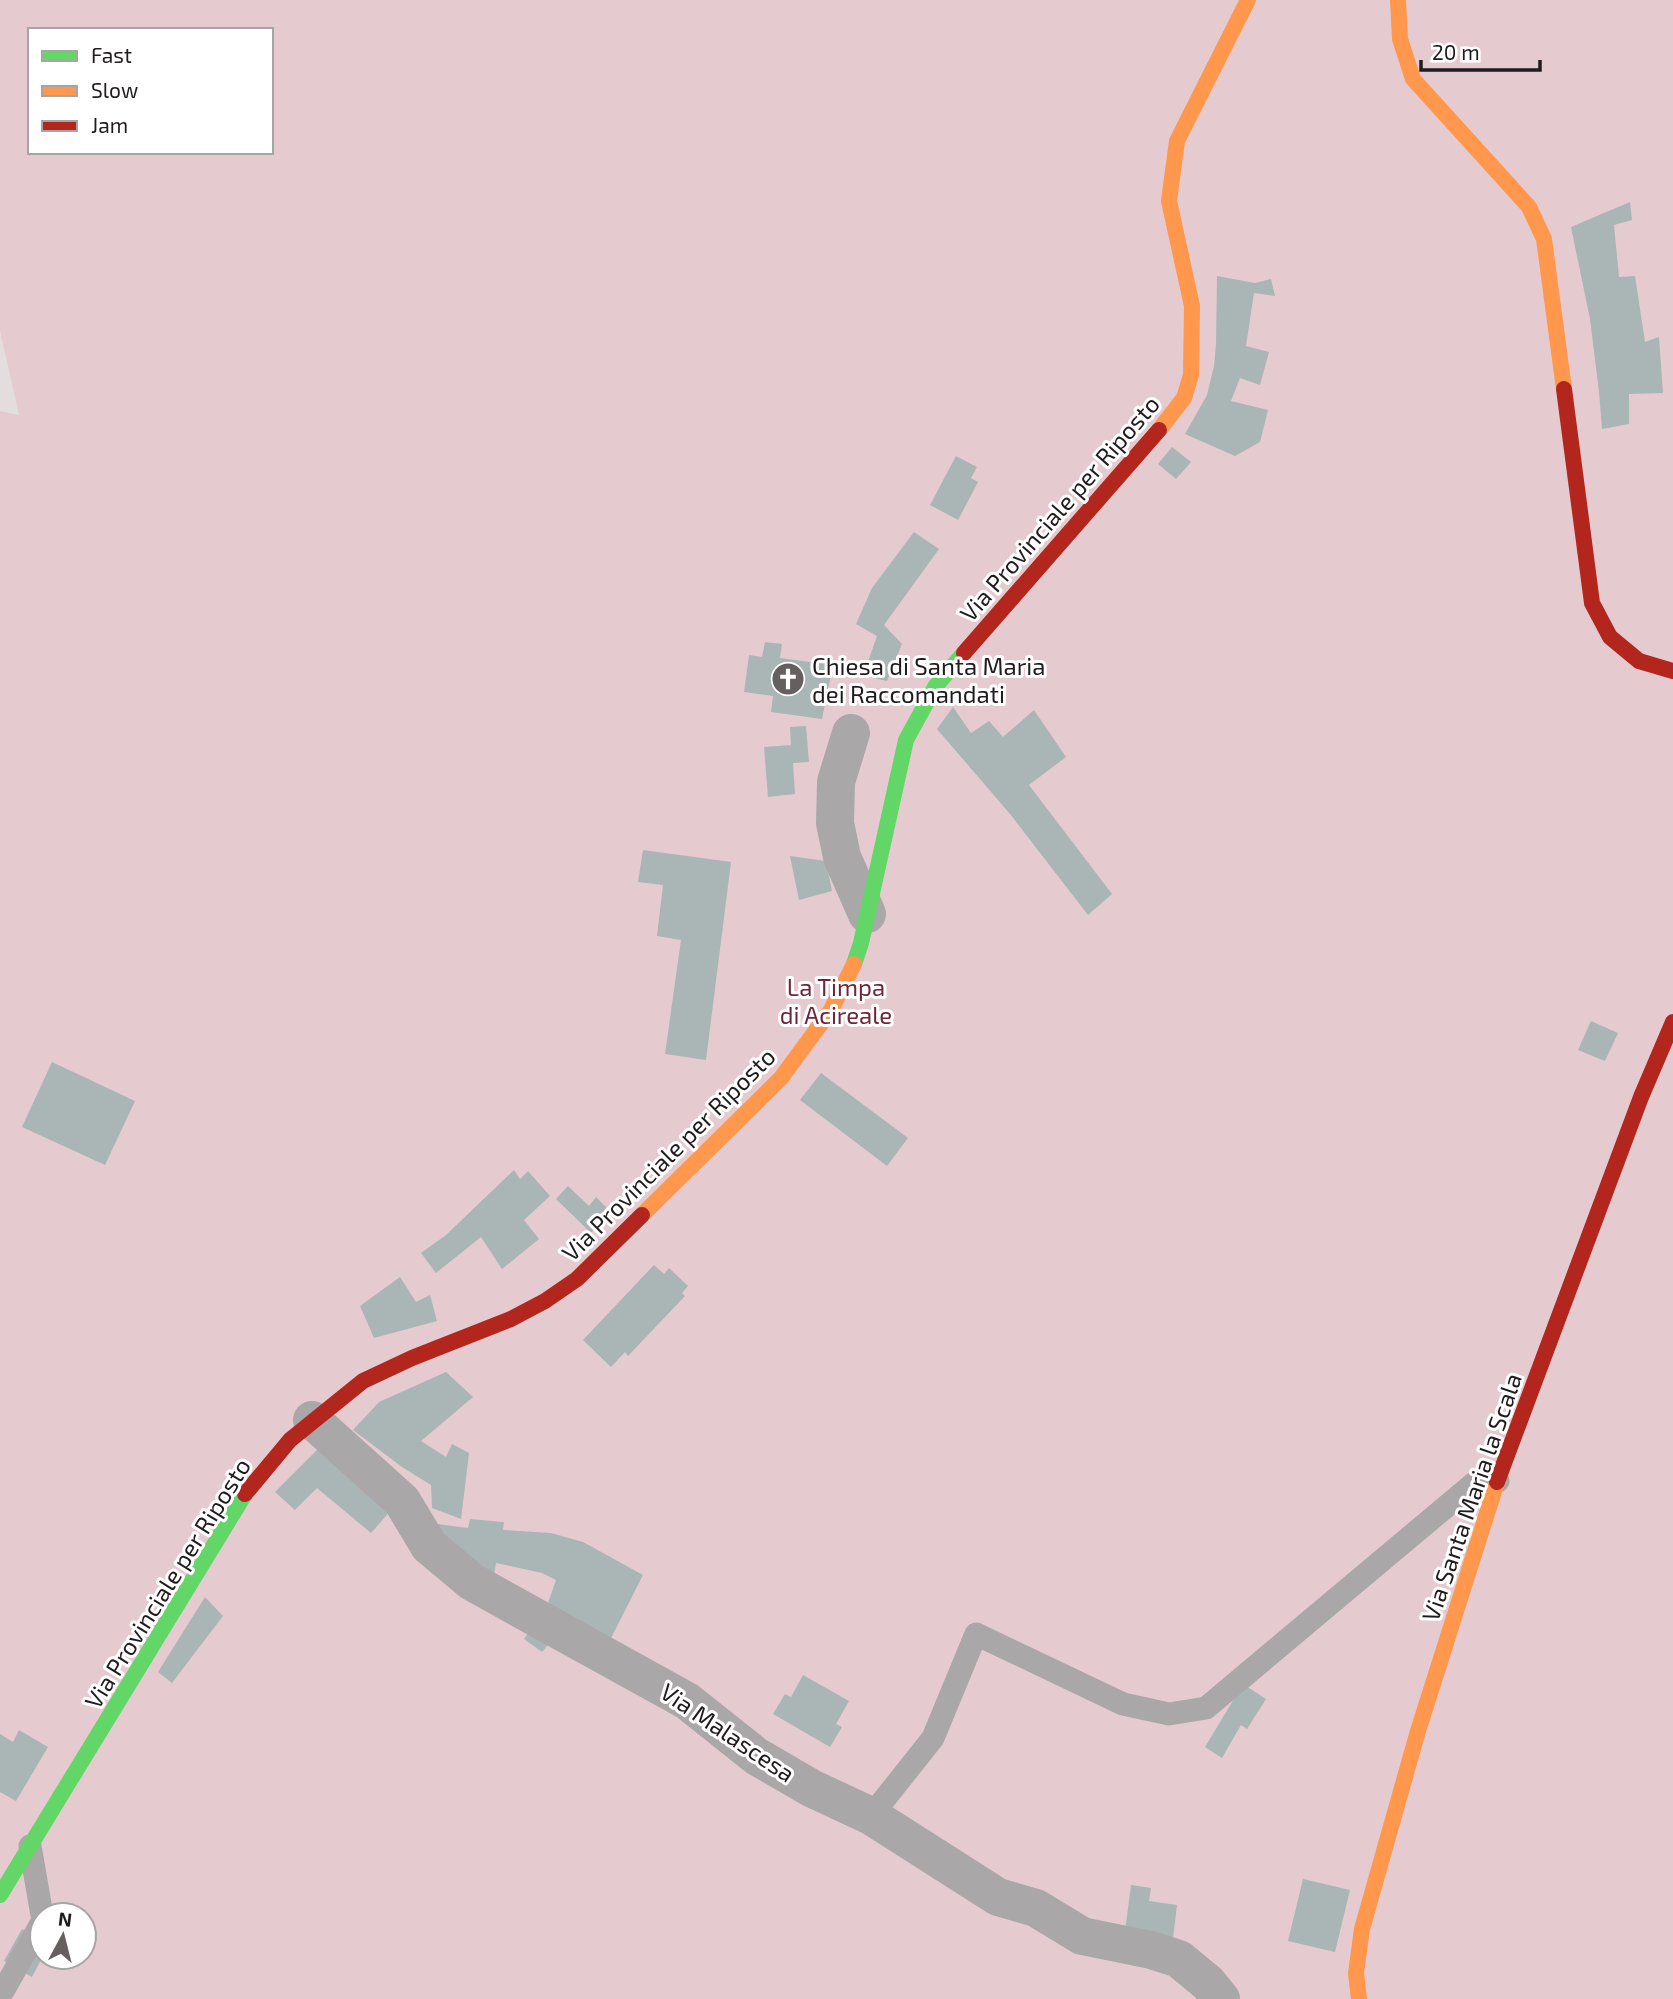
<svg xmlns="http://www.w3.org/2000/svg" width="1673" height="1999" viewBox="0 0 1673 1999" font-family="'Exo 2',sans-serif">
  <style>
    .green { fill: #e5cbd0; fill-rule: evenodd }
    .building { fill: #aab5b6 }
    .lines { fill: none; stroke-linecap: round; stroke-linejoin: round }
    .lane { stroke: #a9a7a7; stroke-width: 23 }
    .street { stroke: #a9a7a7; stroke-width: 38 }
    .fast { stroke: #63d668; stroke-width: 16 }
    .slow { stroke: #ff974d; stroke-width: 16 }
    .jam { stroke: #b3261e; stroke-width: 16 }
    .labels { text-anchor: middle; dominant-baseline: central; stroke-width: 6; stroke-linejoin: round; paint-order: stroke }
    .street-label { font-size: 24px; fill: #201b1c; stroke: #fff }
    .poi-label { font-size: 24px; fill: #201b1c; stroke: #fff; text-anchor: start }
    .park-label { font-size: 24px; fill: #6f263d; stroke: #fff }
  </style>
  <rect width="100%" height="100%" fill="#e4ddde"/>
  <path class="green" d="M0,0h1673v1999h-1673v-1588l19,4 -19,-84zM30,30h241v122h-241zM42,1915h42v42h-42z"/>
  <g class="building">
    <polygon points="1630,202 1632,220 1614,225 1619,277 1635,276 1645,342 1659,337 1663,393 1629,394 1629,424 1602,429 1599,392 1590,319 1571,227"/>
    <polygon points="1217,276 1255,283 1271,279 1275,296 1254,293 1246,346 1269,352 1260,385 1240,378 1231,401 1268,410 1260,442 1235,456 1185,434 1207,395 1214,366 1216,344"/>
    <polygon points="1172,447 1191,462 1176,479 1158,464"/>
    <polygon points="956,456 977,467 971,478 978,482 958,520 930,505"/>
    <polygon points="914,532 939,549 884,625 902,644 887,681 874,678 864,673 877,636 856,624 872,588"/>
    <polygon points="765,642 782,644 780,658 833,665 822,719 771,712 773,696 744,692 749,655 762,657"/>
    <polygon points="953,707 971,733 989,721 1003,737 1034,710 1066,757 1029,785 1112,894 1088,915 1010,814 937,729"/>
    <polygon points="806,726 809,762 793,763 795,794 768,797 764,747 791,745 790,727"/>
    <polygon points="643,850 731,862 706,1060 665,1054 681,940 657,936 663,885 638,882"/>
    <polygon points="790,856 826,861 832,891 799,900"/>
    <polygon points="1591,1021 1618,1033 1605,1061 1578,1050"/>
    <polygon points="52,1062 135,1101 105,1165 22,1127"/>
    <polygon points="821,1073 908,1138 887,1166 800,1100"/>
    <polygon points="514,1170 520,1179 528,1171 550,1196 524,1220 539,1239 502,1269 481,1237 436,1273 421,1253 446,1235"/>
    <polygon points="568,1186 589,1206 596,1197 611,1212 591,1233 556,1199"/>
    <polygon points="654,1265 664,1274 669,1268 688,1286 682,1293 685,1296 628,1356 625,1352 611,1367 583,1340"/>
    <polygon points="400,1277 416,1302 430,1295 437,1321 374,1338 360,1306"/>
    <polygon points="446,1372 473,1397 421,1441 446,1457 452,1444 469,1453 461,1519 432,1508 431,1485 402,1467 353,1430 379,1402"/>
    <polygon points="320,1447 393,1508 371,1533 317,1488 295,1510 275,1492"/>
    <polygon points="470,1519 504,1522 503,1530 551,1533 583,1542 643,1575 608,1644 547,1606 556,1580 542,1573 496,1563 493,1582 442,1544 437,1524 468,1528"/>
    <polygon points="205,1597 223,1616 172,1683 158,1672"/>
    <polygon points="531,1629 550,1642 542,1652 524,1639"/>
    <polygon points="803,1675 849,1701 836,1724 842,1727 830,1747 773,1714 785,1694 791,1697"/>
    <polygon points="1243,1684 1266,1699 1247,1729 1241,1725 1222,1758 1205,1747"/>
    <polygon points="19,1730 48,1747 16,1801 0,1792 0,1734 13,1742"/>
    <polygon points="1303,1879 1350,1890 1335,1952 1288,1941"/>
    <polygon points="1131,1885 1151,1888 1149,1901 1177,1905 1173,1939 1125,1932"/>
    <polygon points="22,1929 42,1940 42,1958 32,1977 4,1961"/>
  </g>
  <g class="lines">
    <g class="lane">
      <polyline points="871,1816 933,1738 976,1634 1123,1704 1169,1714 1206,1708 1473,1484 1498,1481"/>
      <polyline points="30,1846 42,1915"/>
      <polyline points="0,1992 3,1991 42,1922"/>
    </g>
    <g class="street">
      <polyline points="851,733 836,782 835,823 842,857 867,914"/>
      <polyline points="312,1420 402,1501 429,1546 472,1582 687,1701 756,1756 811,1788 871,1816 998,1897 1036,1908 1082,1936 1151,1950 1179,1959 1208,1983 1221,1999"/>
    </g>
    <g class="fast">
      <polyline points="854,964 861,943 906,740 935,687 964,653"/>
      <polyline points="0,1895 245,1494"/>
    </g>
    <g class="slow">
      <polyline points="1398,0 1400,39 1413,79 1529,207 1544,239 1564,389"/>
      <polyline points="1159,430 1184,398 1191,375 1192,306 1169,201 1177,141 1248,0"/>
      <polyline points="642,1215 781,1078 831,1010 854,964"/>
      <polyline points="1359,1999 1356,1973 1362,1929 1418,1731 1497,1482"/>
    </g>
    <g class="jam">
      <polyline points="1564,389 1592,603 1610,637 1639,661 1673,671"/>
      <polyline points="964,653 1159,430"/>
      <polyline points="1497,1482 1641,1097 1673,1022"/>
      <polyline points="245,1494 290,1440 363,1381 412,1358 511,1319 545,1301 577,1279 642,1215"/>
    </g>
  </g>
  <defs>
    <symbol id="church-disc" viewBox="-11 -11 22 22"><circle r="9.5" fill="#655f60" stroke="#fff"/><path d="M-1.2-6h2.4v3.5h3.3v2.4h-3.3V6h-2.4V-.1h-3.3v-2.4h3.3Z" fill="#fff"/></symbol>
  </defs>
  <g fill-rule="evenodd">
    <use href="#church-disc" x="769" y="660" width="38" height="38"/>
  </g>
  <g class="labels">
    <g class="street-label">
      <text transform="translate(1059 508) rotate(-49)">Via Provinciale per Riposto</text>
      <text transform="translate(668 1154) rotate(-45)">Via Provinciale per Riposto</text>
      <text transform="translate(1471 1497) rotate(-71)">Via Santa Maria la Scala</text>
      <text transform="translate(167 1583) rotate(-58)">Via Provinciale per Riposto</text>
      <text transform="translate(728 1732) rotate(34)">Via Malascesa</text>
    </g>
    <g class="poi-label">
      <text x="812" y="665">Chiesa di Santa Maria<tspan x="812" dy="28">dei Raccomandati</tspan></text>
    </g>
    <g class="park-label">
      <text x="836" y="986">La Timpa<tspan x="836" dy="28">di Acireale</tspan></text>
    </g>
  </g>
  <rect x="28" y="28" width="245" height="126" fill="#ffffff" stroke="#a6a4a4" stroke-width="2"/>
  <rect x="42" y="51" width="35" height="10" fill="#63d668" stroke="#a6a4a4" stroke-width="2"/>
  <text x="91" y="63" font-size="21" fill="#201b1c">Fast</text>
  <rect x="42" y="86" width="35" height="10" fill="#ff974d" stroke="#a6a4a4" stroke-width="2"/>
  <text x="91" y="98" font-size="21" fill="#201b1c">Slow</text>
  <rect x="42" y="121" width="35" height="10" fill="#b3261e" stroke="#a6a4a4" stroke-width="2"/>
  <text x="91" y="133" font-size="21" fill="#201b1c">Jam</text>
  <g transform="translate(63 1936) rotate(7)"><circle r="33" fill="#ffffff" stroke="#a6a4a4" stroke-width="2"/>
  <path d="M0-5L12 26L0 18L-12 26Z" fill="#655f60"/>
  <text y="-10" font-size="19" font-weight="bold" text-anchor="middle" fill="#201b1c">N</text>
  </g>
  <path d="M1421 60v10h119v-10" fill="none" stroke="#201b1c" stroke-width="3.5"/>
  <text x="1432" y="60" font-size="21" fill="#201b1c" stroke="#ffffff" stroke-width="5" paint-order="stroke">20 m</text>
</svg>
